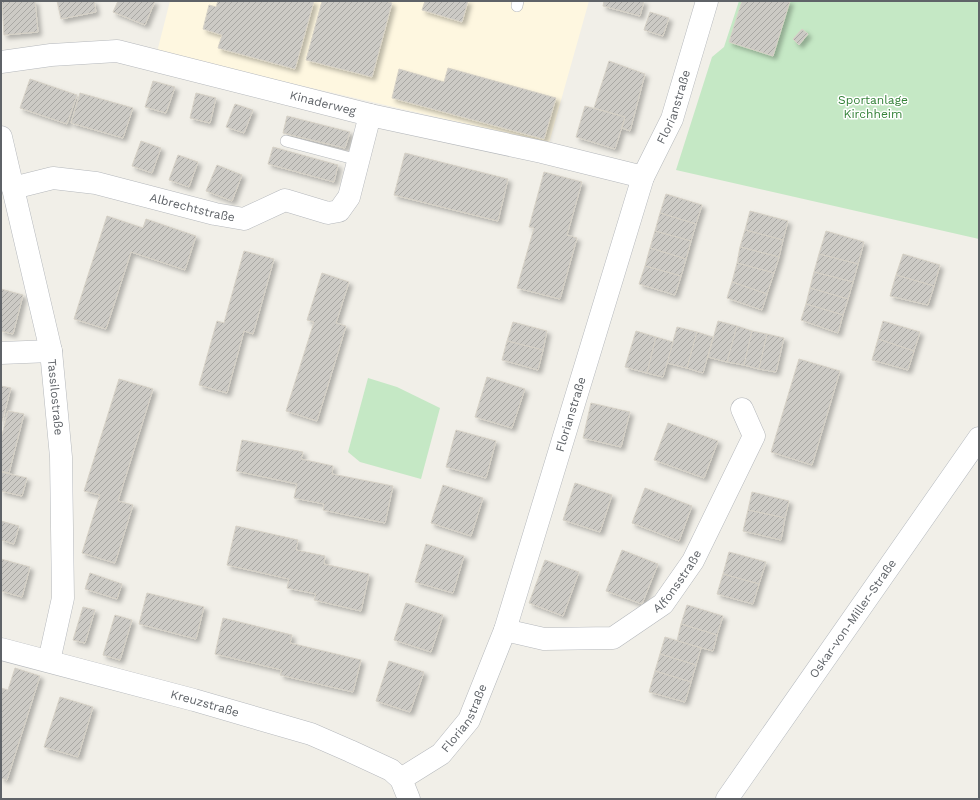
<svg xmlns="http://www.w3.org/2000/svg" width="980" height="800" viewBox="0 0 980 800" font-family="'Work Sans',sans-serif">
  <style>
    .commercial { fill: #fef7e0 }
    .green { fill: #c5e8c5 }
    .building { fill: url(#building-hatch); stroke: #d6d1c6; filter: url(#shadow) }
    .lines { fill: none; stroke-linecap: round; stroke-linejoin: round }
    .service-casing { stroke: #b5b8bc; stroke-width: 12 }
    .minor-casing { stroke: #b5b8bc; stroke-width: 23 }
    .secondary-casing { stroke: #b6babf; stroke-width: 23 }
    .service { stroke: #fff; stroke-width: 11 }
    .minor { stroke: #fff; stroke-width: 22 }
    .secondary { stroke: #fff; stroke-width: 22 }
    .labels { text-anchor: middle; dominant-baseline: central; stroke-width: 3; stroke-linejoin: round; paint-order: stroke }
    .park-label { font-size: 12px; fill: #348238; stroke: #fff }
    .street-label { font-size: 12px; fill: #5f6368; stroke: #fff }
  </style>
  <defs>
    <pattern id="building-hatch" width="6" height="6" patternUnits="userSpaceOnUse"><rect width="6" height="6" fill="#cccac5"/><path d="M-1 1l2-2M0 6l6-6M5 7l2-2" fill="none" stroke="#a9a8a4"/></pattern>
    <filter id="shadow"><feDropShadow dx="3.5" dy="3.5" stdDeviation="2" flood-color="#0004"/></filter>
  </defs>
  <rect width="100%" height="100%" fill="#f1efe8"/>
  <polygon class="commercial" points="170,1 589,1 549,143 157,52"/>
  <g class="green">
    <polygon points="739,1 979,1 979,239 676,170 712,57 724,47"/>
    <polygon points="368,378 397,387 440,408 421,479 360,462 348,452"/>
  </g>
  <g class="building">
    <polygon points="2,1 35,1 38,32 4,35"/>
    <polygon points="57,1 94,1 96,12 61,19"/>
    <polygon points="118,1 155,1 145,25 113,12"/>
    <polygon points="218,1 314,1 295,69 218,48 222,35 203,29 209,5 216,7"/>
    <polygon points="322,1 385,1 392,3 372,77 306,60"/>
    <polygon points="425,1 468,1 462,22 422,10"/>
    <polygon points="604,1 644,1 640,16 603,6"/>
    <polygon points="742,1 790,1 773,56 729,42"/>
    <polygon points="650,12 669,18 663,36 644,30"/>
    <polygon points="802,29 808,34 799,45 793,39"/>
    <polygon points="609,61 645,74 630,131 622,128 625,117 594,108"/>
    <polygon points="448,68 556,98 544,139 392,98 399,69 444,82"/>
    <polygon points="30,79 77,95 67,124 20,108"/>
    <polygon points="153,81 175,87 166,113 145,107"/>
    <polygon points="80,93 133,108 123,138 71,123"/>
    <polygon points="196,93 216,98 210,123 190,118"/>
    <polygon points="235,104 253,110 244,133 226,127"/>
    <polygon points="585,106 625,117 615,149 576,137"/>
    <polygon points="287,116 350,132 345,148 283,133"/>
    <polygon points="141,141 161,148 152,173 132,166"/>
    <polygon points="273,147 338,165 334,182 268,164"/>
    <polygon points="405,153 508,179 498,221 394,195"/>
    <polygon points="178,155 198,162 189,187 169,180"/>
    <polygon points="217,165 242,175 232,201 206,191"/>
    <polygon points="544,172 582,182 567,235 577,238 560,299 517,288 534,228 529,227"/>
    <polygon points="666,194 702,205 696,224 660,213"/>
    <polygon points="750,211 788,221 783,240 745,230"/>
    <polygon points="660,213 696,224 691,241 655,231"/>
    <polygon points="107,216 143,228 146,219 196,236 185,270 131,252 106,329 74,319"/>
    <polygon points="745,230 783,240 779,257 740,247"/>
    <polygon points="655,231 691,241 686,259 650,248"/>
    <polygon points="826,231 864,242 858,264 819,254"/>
    <polygon points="740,247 779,257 774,273 737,263"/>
    <polygon points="650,248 686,259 681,276 645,266"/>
    <polygon points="244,251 274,259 253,334 244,331 227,393 199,385 217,321 224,323"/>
    <polygon points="819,254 858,264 853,282 814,272"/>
    <polygon points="903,254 940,265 934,286 896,275"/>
    <polygon points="737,263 774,273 767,294 732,282"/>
    <polygon points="645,266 681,276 675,295 639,284"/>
    <polygon points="814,272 853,282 848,299 810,288"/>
    <polygon points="322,273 349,282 336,323 346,326 317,421 286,411 314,322 307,320"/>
    <polygon points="896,275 934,286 928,305 890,296"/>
    <polygon points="732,282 767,294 762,310 727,298"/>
    <polygon points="810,288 848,299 843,315 806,304"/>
    <polygon points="1,289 23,295 13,334 1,331"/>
    <polygon points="806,304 843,315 838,333 801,320"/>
    <polygon points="718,321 737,326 727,362 708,357"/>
    <polygon points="883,321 920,332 914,351 878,339"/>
    <polygon points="513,322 547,331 543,350 507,341"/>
    <polygon points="737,326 752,331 744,365 727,362"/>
    <polygon points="677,327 697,332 687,368 667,363"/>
    <polygon points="636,331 656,337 647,373 625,367"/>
    <polygon points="752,331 767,334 759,369 744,365"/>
    <polygon points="697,332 713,337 703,373 687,368"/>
    <polygon points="767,334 784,338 776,372 759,369"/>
    <polygon points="656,337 673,342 663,377 647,373"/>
    <polygon points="878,339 914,351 908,370 872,360"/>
    <polygon points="507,341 543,350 538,370 502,360"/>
    <polygon points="799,359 840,371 812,465 771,452"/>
    <polygon points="487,377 525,389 512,428 475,417"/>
    <polygon points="119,379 153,389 118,501 133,505 115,563 82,553 100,495 84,491"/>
    <polygon points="1,386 11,388 1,425"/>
    <polygon points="591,403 630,412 621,447 583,438"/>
    <polygon points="8,411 24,414 9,473 1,471 1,439"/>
    <polygon points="668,423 718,441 704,478 654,460"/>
    <polygon points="456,430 496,441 486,478 446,467"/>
    <polygon points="242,440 303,452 301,459 333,466 332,474 393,486 385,523 323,510 324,504 294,498 297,484 236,471"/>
    <polygon points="1,472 27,478 22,496 1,491"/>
    <polygon points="575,483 612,495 600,532 563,520"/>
    <polygon points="443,485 483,498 471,536 431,523"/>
    <polygon points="645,488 692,506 679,541 632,523"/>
    <polygon points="752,492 789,501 785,518 748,510"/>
    <polygon points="748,510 785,518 781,540 743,531"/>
    <polygon points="1,521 19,526 14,544 1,540"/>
    <polygon points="236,526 298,540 296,550 325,556 324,564 369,574 361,611 314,600 316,594 287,588 289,579 227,565"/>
    <polygon points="426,544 464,556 453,593 415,582"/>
    <polygon points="622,550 658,564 642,604 606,591"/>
    <polygon points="729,552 766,562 759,584 723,574"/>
    <polygon points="1,559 30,567 22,597 1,591"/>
    <polygon points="545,560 579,572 563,616 529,603"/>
    <polygon points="90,573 122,584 117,599 85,589"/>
    <polygon points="723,574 759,584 753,604 717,594"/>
    <polygon points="147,593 204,607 196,639 139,624"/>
    <polygon points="406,603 443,615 431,652 394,640"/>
    <polygon points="687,605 723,616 717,635 681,624"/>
    <polygon points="83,607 95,610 85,643 73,640"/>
    <polygon points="115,615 132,620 120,660 103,655"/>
    <polygon points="223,618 292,635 290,643 361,660 353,692 280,675 282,670 215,654"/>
    <polygon points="681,624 717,635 713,651 677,641"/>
    <polygon points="665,637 701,648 696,665 660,654"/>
    <polygon points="660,654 696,665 691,682 655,671"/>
    <polygon points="389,661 424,672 410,712 376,701"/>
    <polygon points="15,668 40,676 7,780 1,778 1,688 8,690"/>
    <polygon points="655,671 691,682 685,702 649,692"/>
    <polygon points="60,697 93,707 78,757 44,747"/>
  </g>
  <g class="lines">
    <defs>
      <g id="service">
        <polyline points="517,6 518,1"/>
        <polyline points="286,141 358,160"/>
      </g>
      <g id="minor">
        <path id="s1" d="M1,62l50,-7 66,-4 253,64 172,37 101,25"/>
        <path id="s2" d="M1,137l50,214 10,106 2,141 -14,63"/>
        <path id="s3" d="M13,188l40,-10 43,5 119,31 29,5 41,-19 43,13 11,-2 10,-14 21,-82"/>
        <polyline points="1,353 51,351"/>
        <path id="s4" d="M505,630l39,9 69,-1 50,-34 30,-43 61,-125 -12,-27"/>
        <path id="s5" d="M1,649l193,51 117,34 39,17 41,19 10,9"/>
        <path id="s6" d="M409,799l-8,-20 40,-25 28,-34 36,-90 138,-453 29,-58 35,-118"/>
      </g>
      <g id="secondary">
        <path id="s7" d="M727,799l252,-361"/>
      </g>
    </defs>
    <use href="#service" class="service-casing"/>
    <use href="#minor" class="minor-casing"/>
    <use href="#secondary" class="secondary-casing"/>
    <use href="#service" class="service"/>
    <use href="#minor" class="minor"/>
    <use href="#secondary" class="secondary"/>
  </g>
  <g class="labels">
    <g class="park-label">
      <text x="873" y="100">Sportanlage<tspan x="873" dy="14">Kirchheim</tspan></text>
    </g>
    <g class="street-label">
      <text stroke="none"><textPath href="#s1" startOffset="329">Kinaderweg</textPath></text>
      <text stroke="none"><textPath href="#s6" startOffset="760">Florianstraße</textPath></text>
      <text stroke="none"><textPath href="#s3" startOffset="184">Albrechtstraße</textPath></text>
      <text stroke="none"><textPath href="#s2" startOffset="266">Tassilostraße</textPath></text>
      <text stroke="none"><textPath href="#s6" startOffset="435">Florianstraße</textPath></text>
      <text stroke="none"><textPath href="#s4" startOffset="196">Alfonsstraße</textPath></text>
      <text stroke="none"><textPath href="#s7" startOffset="220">Oskar-von-Miller-Straße</textPath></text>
      <text stroke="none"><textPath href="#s5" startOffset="211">Kreuzstraße</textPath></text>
      <text stroke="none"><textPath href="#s6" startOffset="112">Florianstraße</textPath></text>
    </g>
  </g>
  <rect width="980" height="800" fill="none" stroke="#5f6368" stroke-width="4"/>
</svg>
